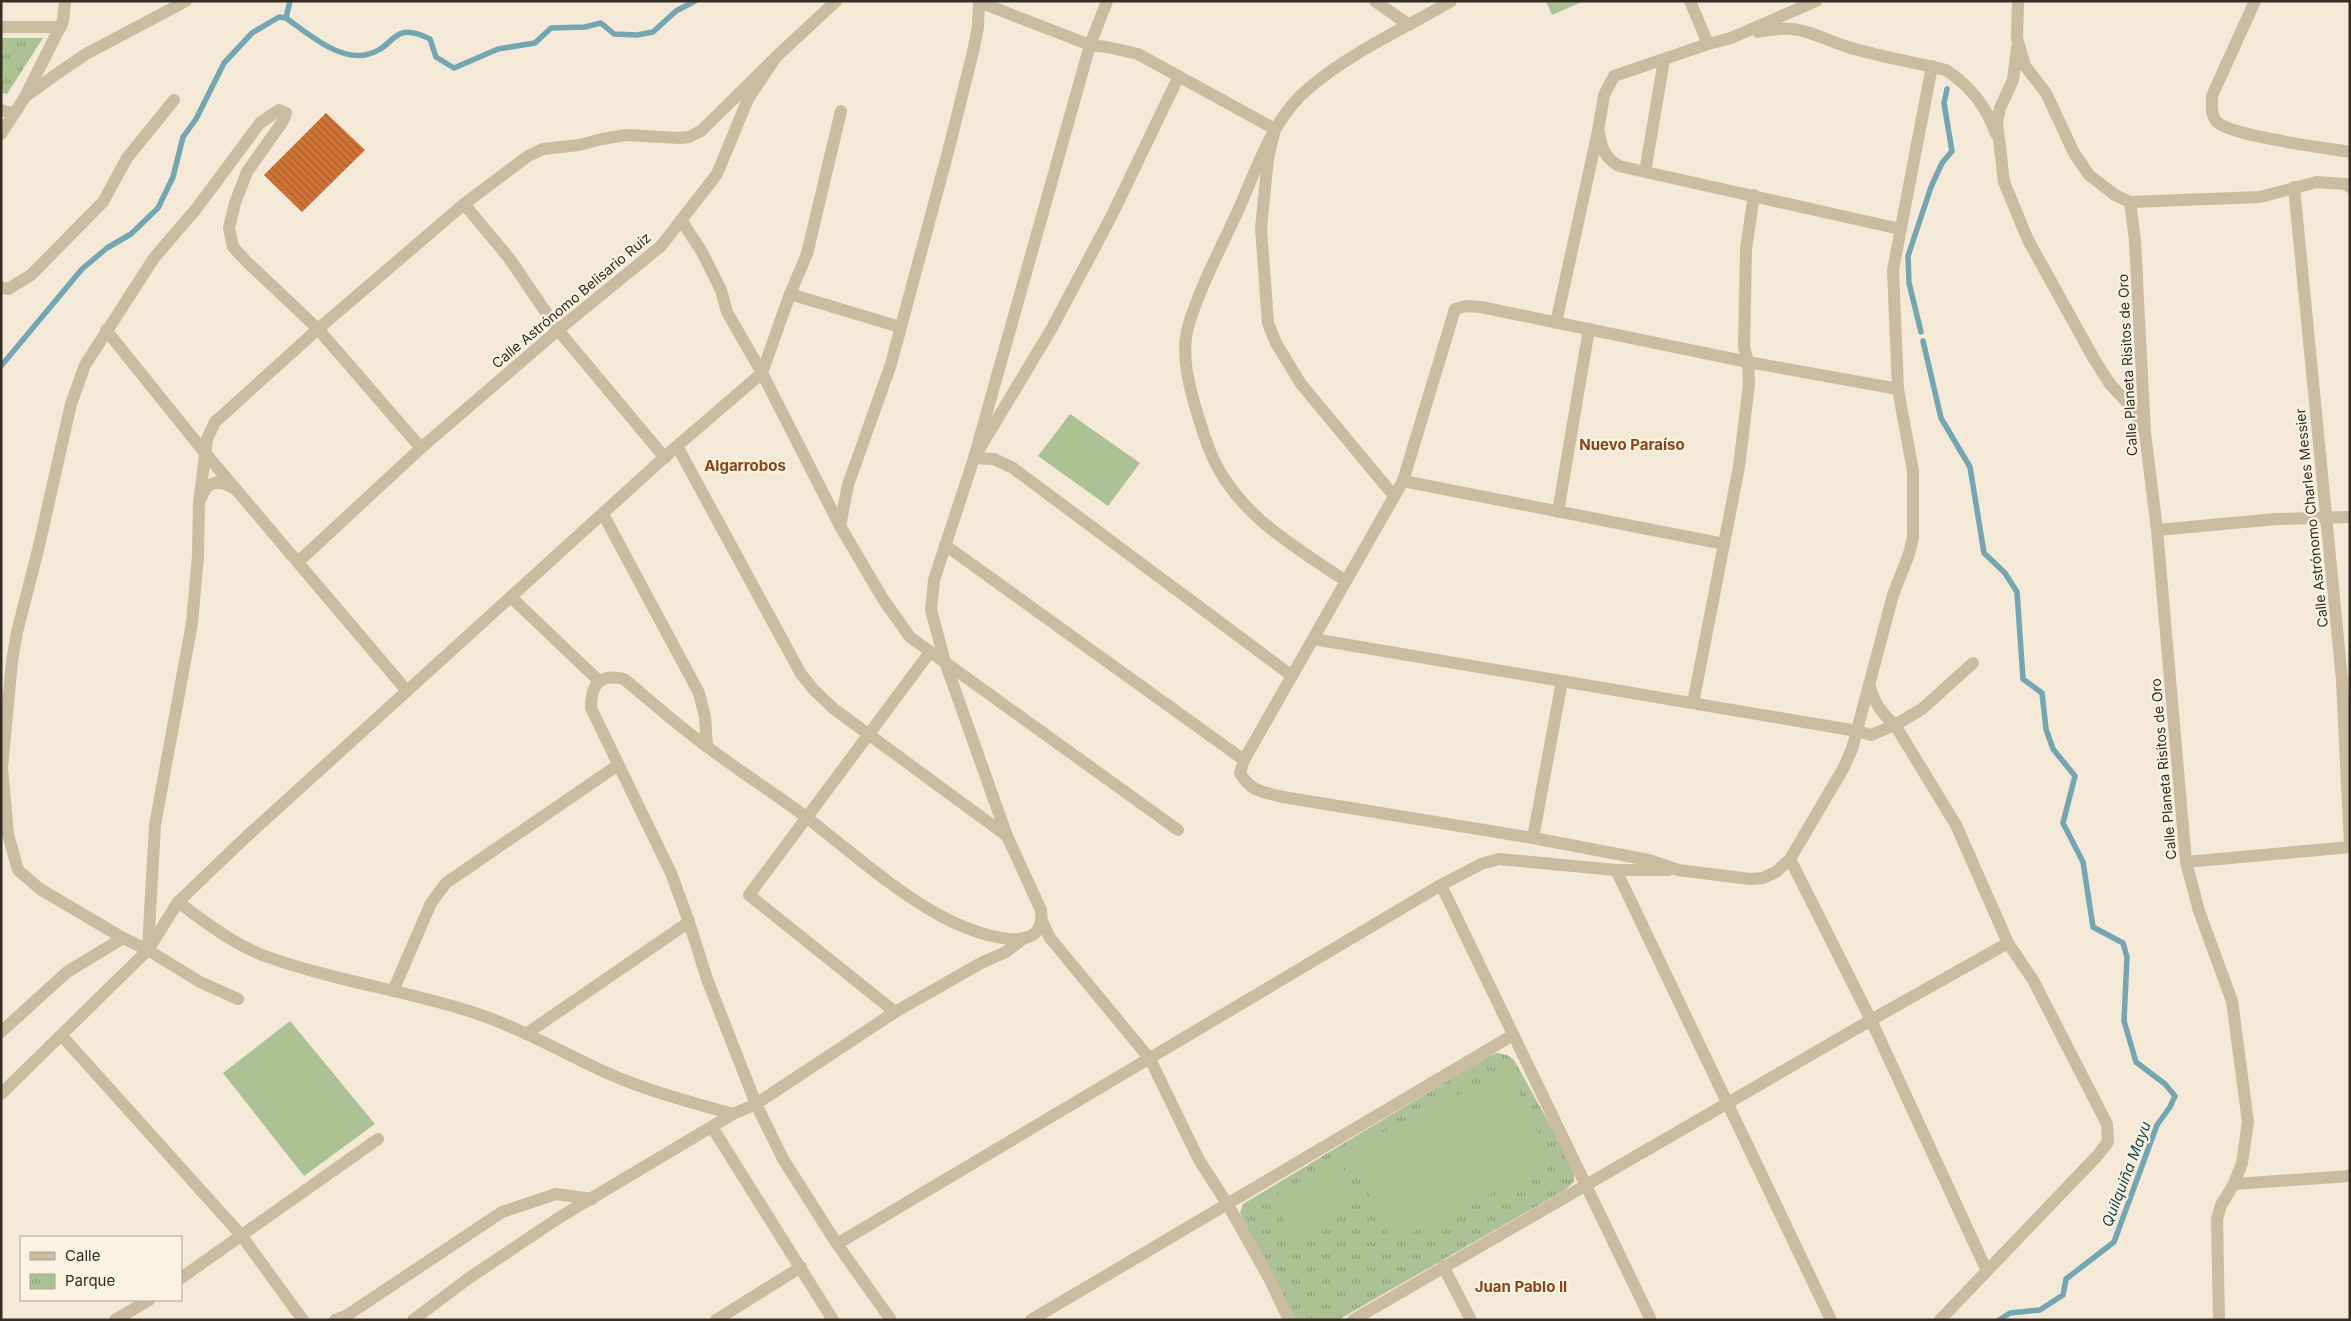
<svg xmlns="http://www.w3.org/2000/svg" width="2351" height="1321" viewBox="0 0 2351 1321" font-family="Inter,sans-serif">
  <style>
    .park { fill: url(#park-tufts) }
    .pitch { fill: #acc295 }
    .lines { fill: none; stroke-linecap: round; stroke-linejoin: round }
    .stream { stroke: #73a5b2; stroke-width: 5.5 }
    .building { fill: url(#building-back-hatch) }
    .minor { stroke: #cbbba1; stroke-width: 12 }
    .labels { text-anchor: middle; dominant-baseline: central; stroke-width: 4.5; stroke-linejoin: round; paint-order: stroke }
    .street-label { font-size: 14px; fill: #352c24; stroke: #faf3e2 }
    .neighbourhood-label { font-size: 15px; font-weight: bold; fill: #8a4417; stroke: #faf3e2 }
    .water-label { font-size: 15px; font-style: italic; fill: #174b59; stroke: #faf3e2 }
  </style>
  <defs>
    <pattern id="park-tufts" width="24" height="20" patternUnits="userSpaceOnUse" patternTransform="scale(1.25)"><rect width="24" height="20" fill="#acc295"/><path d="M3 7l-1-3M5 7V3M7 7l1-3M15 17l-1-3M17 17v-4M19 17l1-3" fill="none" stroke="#8d9e79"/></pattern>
    <pattern id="building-back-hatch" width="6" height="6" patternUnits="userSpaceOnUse" patternTransform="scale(1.25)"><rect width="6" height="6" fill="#d07336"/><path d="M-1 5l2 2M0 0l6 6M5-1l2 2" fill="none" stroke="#aa5f2d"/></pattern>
  </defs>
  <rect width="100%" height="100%" fill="#f3e9d6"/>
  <g class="park">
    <polygon points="1,38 43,38 7,94 1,93"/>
    <polygon points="1497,1053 1507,1055 1514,1060 1574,1168 1574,1182 1565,1190 1338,1320 1295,1320 1244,1222 1240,1213 1243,1204 1487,1057"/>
  </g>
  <g class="pitch">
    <polygon points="1546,1 1584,1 1552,15"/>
    <polygon points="1070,414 1140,463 1108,506 1038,456"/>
    <polygon points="290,1021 375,1124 304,1176 223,1073"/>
    <polygon points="1508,1070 1552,1164 1392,1242 1348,1150"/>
    <polygon points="1338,1159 1361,1200 1294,1239 1272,1198"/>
  </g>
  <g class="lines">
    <g class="stream">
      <path d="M286,18c21,15 52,42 79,37 32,-6 25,-36 65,-16l6,18 18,11 44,-19 37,-6 16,-15 34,-1 16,-4 13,11 23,1 16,-3 23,-21 19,-10"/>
      <polyline points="1921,332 1909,283 1908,256 1931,187 1942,163 1952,151 1944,103 1947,89"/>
      <polyline points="1923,341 1941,418 1970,467 1984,553 2005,573 2017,592 2023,679 2042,693 2046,729 2053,749 2075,776 2063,823 2083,862 2093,927 2123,943 2127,957 2124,1021 2136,1062 2165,1084 2175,1096 2170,1107 2157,1125 2114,1242 2066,1279 2063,1295 2040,1310 2010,1313 1999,1320"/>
      <polyline points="1,366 82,269 107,248 131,234 158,208 173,177 183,137 196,119 224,63 252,33 279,17 286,18 290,1"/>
    </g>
  </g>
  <polygon class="building" points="326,113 365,150 302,212 264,175"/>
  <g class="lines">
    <g class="minor">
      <polyline points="1375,1 1409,25"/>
      <polyline points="1690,1 1708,44"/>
      <polyline points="2018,1 2017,38 2025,66 2046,93 2074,153 2089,175 2115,195 2130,202 2260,197 2317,182 2345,184 2350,187"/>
      <path d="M2255,1l-43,95c0,8 -2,19 5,26 14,14 109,26 133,30"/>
      <polyline points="1,27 61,27"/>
      <path d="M1758,32c43,-9 51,2 90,15 32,10 66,15 98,23 24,16 41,37 50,64"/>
      <polyline points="2017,48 2013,80 2000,108 1997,122 2004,182 2028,240 2094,359 2110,384 2133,409 2143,429"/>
      <polyline points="1178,78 1112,215 1052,328 974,458 994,459 1013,468 1292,676"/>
      <polyline points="26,95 63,21 65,1"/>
      <polyline points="1,110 14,114"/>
      <path d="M1599,133c3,16 6,25 20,33l281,63"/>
      <polyline points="1,134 25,97 58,73 86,54 186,1"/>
      <polyline points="1645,172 1664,60"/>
      <polyline points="2294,187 2342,680 2350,846"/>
      <polyline points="2130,202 2135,241 2145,433 2157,530 2186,862 2199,911 2232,1001 2248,1122 2242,1163 2234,1184 2221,1205 2217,1219 2219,1320"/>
      <polyline points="464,204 509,258 558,330 665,458"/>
      <polyline points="681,220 702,252 721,290 727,312 762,373 840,526 883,599 910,637 1178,830"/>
      <polyline points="1,287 8,289 31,275 103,202 127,158 174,100"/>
      <polyline points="790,294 900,327"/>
      <polyline points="1556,323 1598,131 1604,95 1614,76 1708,44 1731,38 1816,1"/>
      <polyline points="106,330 205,453 407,691"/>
      <polyline points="677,446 801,674 814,690 834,709 1007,836"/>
      <polyline points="1403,481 1724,544"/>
      <path d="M201,498c6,-17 17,-19 32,-10"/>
      <polyline points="1558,512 1589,329"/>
      <polyline points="603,514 699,693 705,717 707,747"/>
      <polyline points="840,526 848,485 891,364 949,148 973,52 978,27 979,2 1090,45 1107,47 1138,54 1275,129 1268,158 1261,228 1268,323 1276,343 1301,384 1394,496"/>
      <polyline points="2157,530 2276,519 2350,517"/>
      <path d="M945,545l299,215 -4,13c11,19 23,19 43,24l250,41 116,22 29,10 72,9 13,-1 13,-6 14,-13 53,-90 9,-20 41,-154 16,-41 4,-16v-67l-15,-82 -5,-119 39,-204"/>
      <polyline points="298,562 421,448 558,330 661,246 717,174 748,99 776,57 836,1"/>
      <path d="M1346,581c-51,-34 -108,-66 -134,-125 -7,-16 -12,-34 -17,-50 -7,-25 -14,-53 -7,-79 11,-38 31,-75 48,-112 20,-43 35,-96 73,-127 42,-36 95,-59 142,-87"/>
      <polyline points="511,597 599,681"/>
      <polyline points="1313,639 1857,731 1871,735 1895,725 1922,709 1973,663"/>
      <path d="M1869,684c5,18 12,29 26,41l61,100 52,118 25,37 74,144 1,18 -10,13 -158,165"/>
      <polyline points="1693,703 1739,467 1749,384 1748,362 1744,347 1746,249 1754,195"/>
      <polyline points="1244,760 1403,481 1455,309 1466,306 1481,307 1748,362 1898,389"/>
      <polyline points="1533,838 1562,681"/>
      <polyline points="1790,859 1871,1020 1986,1269"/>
      <polyline points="2186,862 2350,847"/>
      <polyline points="1616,870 1831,1320"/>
      <polyline points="1441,885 1651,1320"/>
      <path d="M178,902c27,20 55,42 87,54 66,24 137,34 204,55 48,15 92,41 138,62 41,18 83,29 126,41"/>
      <polyline points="1042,921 1050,938 1150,1059 1199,1160 1228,1205 1269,1278 1289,1320"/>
      <polyline points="148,948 155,825 192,623 198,556 199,503 207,439 215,422 318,329 464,204 528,156 543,149 579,145 602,139 626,135 680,138 689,137 701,131 776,57"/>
      <polyline points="393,991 431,903 446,883 618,765"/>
      <polyline points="238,999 200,982 148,950 123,938 40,889 18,870 8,834 2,768 12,661 17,632 38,550 71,404 85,365 154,258 196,209 260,123 279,110 286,113 283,121 247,172 235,203 229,228 233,247 247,262 318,329 421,448"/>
      <polyline points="895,1012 749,895 930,652"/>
      <polyline points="1,1032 67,972 123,938"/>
      <polyline points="526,1034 689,922"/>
      <polyline points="62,1036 241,1235 303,1320"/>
      <polyline points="1,1094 148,950 178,902 246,837 677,446 762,373 790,294 807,254 841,111"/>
      <polyline points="712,1127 833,1320"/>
      <polyline points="2234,1184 2350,1176"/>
      <polyline points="837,1244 1441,885 1481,864 1499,859 1616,870 1668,870"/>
      <polyline points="1443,1266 1471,1320"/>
      <polyline points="181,1278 378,1139"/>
      <polyline points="115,1320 149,1300"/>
      <polyline points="335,1320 346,1316 502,1212 556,1194 592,1199"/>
      <polyline points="413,1320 469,1278 560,1217 733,1114 756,1104 895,1012 981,963 1006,952 1024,938"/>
      <polyline points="716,1320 801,1267"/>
      <path d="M891,1320l-54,-76 -54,-85 -27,-55 -49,-125 -18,-57 -18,-49 -80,-165c0,-23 8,-35 33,-29 28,23 55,48 85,69 33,25 68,47 101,72 41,32 86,72 131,96 23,13 107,48 100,-6l-34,-74 -62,-174 -14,-52 3,-30 40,-122 116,-413 17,-44"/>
      <polyline points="1031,1320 1513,1035"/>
      <polyline points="1353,1320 1871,1020 2008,943"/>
    </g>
  </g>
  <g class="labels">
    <g class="street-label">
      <text transform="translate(571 300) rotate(-40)">Calle Astrónomo Belisario Ruiz</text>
      <text transform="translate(2127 365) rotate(-93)">Calle Planeta Risitos de Oro</text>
      <text transform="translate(2311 518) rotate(-96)">Calle Astrónomo Charles Messier</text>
      <text transform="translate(2163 769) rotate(-95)">Calle Planeta Risitos de Oro</text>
    </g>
    <g class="neighbourhood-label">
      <text x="1632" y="444">Nuevo Paraíso</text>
      <text x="745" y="465">Algarrobos</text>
      <text x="1521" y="1286">Juan Pablo II</text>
    </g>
    <g class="water-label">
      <text transform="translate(2126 1174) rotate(-69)">Quilquiña Mayu</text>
    </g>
  </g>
  <rect width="2351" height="1321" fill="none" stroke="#352c24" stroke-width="5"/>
  <rect x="20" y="1236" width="162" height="65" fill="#faf3e2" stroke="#aba396"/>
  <rect x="30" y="1252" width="25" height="8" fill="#cbbba1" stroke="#aba396"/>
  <text x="65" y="1261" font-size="15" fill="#352c24">Calle</text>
  <rect x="30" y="1274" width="25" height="15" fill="url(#park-tufts)" stroke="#aba396"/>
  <text x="65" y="1286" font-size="15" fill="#352c24">Parque</text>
</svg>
